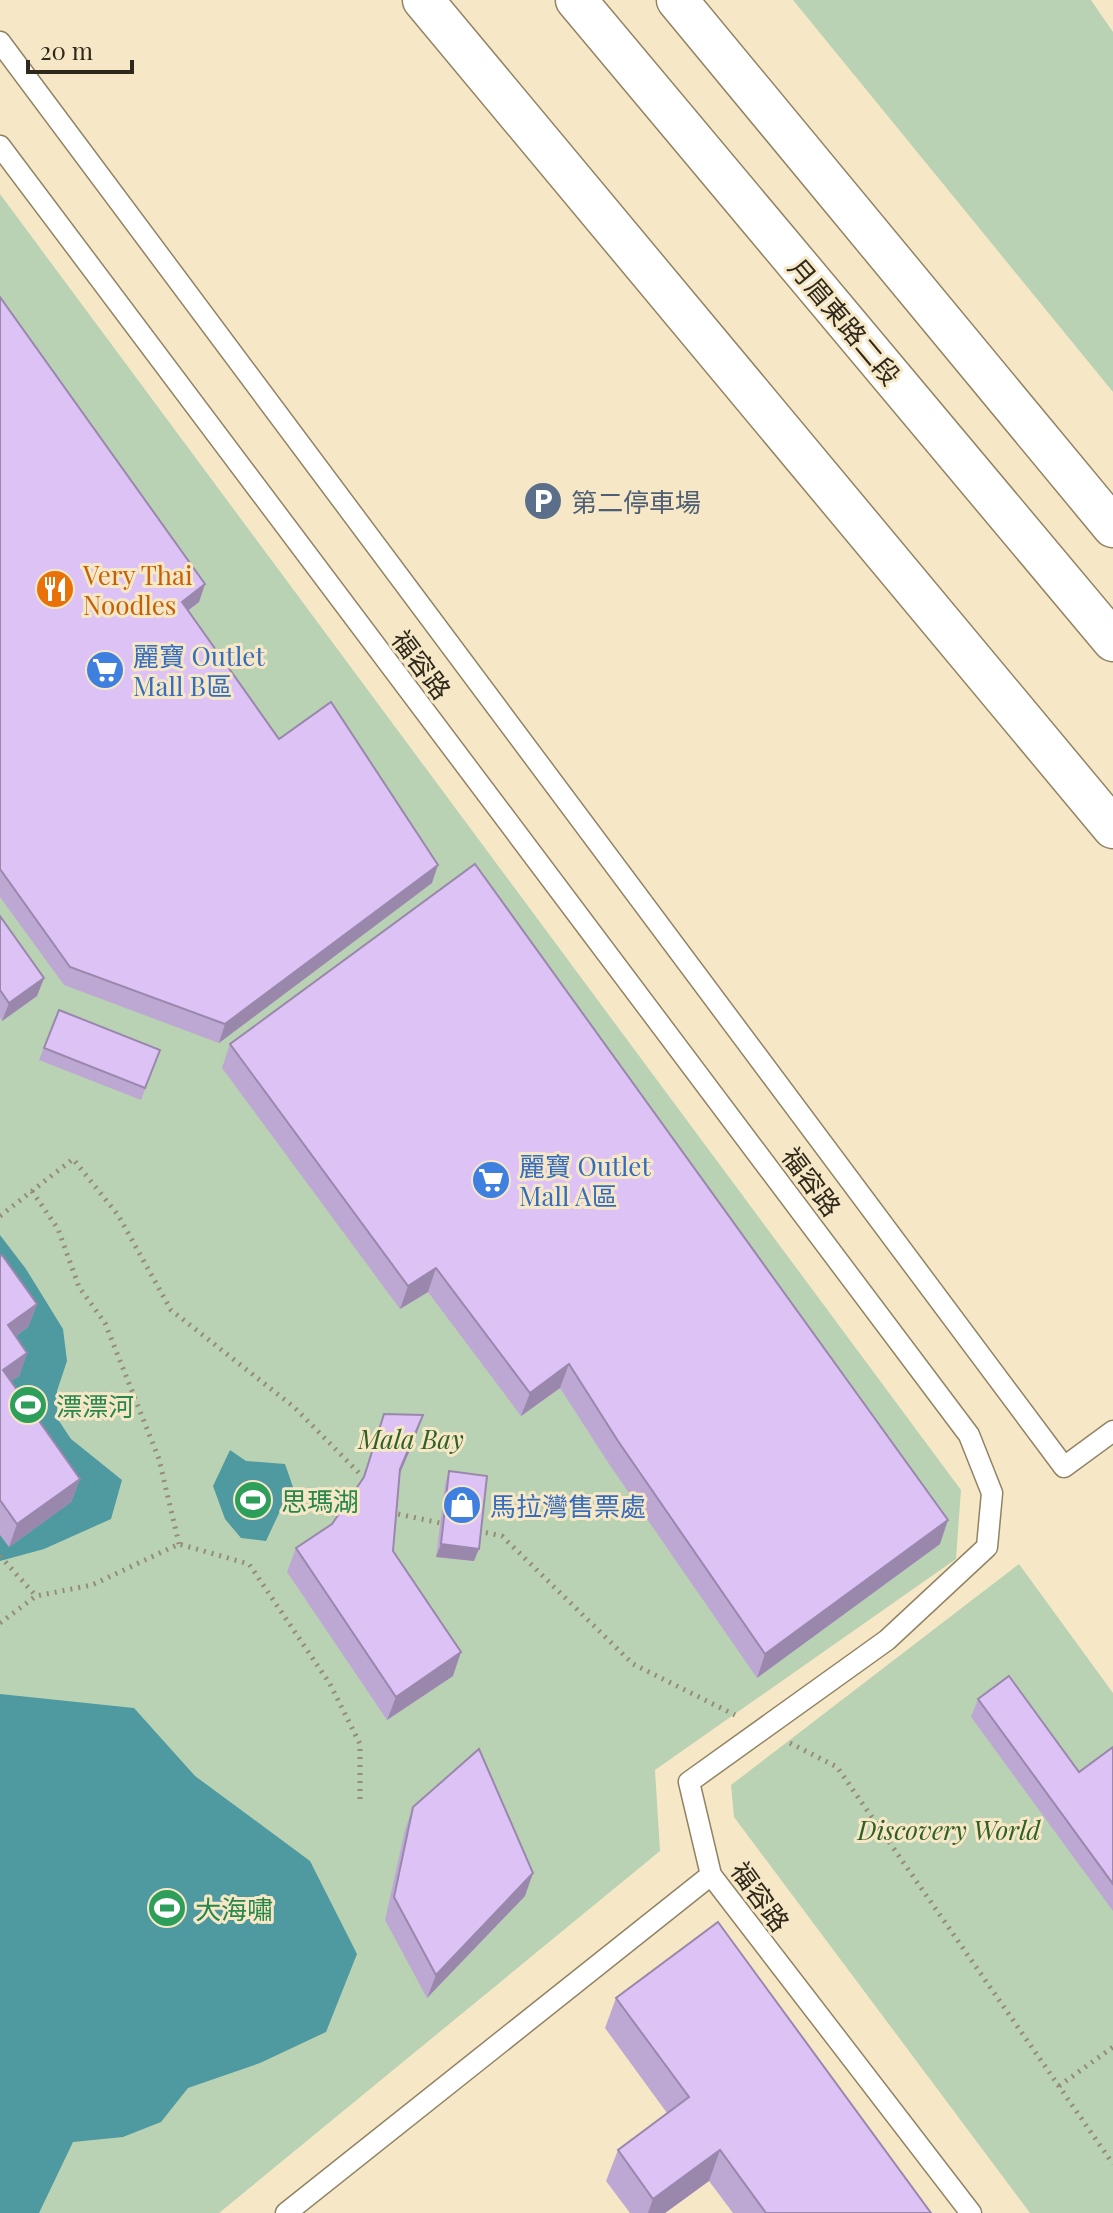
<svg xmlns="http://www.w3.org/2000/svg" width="1113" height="2213" viewBox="0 0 1113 2213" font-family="'Playfair Display','Noto Sans TC',serif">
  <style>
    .green { fill: #bad2b4 }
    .water { fill: #4f99a0 }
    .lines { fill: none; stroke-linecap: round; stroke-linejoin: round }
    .lane-casing { stroke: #918364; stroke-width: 23 }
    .street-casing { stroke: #918364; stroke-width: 43 }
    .path { stroke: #958c74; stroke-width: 5; stroke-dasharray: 2 6; stroke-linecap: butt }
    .lane { stroke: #fff; stroke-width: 20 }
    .street { stroke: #fff; stroke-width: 40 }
    .wall { fill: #bda7d3 }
    .shaded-wall { fill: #9a88ac }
    .building { fill: #dcc2f5; stroke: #9a88ac; stroke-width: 2 }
    .labels { text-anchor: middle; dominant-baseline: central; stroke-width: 6; stroke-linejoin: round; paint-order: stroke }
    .street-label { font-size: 26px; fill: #2e291c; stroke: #f6e8c6 }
    .service-label { font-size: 26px; fill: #4e5e75; stroke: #f6e8c6; text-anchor: start }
    .food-label { font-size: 26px; fill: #c56008; stroke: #f6e8c6; text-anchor: start }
    .shop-label { font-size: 26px; fill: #366cbe; stroke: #f6e8c6; text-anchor: start }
    .leisure-label { font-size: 26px; fill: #27864d; stroke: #f6e8c6; text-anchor: start }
    .park-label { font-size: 26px; font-style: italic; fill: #306024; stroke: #f6e8c6 }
  </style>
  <rect width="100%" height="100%" fill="#f6e8c6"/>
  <g class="green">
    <polygon points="793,0 1091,0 1113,32 1113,392"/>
    <polygon points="0,194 961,1490 956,1559 655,1770 660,1851 219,2213 0,2213"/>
    <polygon points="1019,1564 1113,1693 1113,2213 1030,2213 734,1817 731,1785"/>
  </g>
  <g class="water">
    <polygon points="0,1235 26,1269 63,1329 67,1361 57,1391 57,1418 71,1439 122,1480 111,1519 44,1549 0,1561"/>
    <polygon points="230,1450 246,1461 285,1464 294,1490 280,1511 266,1541 241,1538 225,1519 213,1486"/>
    <polygon points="0,1694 134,1708 195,1776 310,1861 357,1954 326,2032 260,2063 188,2088 161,2122 123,2137 73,2142 39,2213 0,2213"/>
  </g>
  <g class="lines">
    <defs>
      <g id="lane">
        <polyline points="0,42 1064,1467 1113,1431"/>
        <polyline points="0,146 969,1435 992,1493 987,1547 887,1640 689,1782 711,1875 971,2213"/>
        <polyline points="286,2213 711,1875"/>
      </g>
      <g id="street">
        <polyline points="423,0 1113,828"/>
        <polyline points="576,0 1113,641"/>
        <polyline points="677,0 1113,527"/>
      </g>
    </defs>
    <use href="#lane" class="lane-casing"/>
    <use href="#street" class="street-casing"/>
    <g class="path">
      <polyline points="32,1191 58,1229 79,1287 105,1323 159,1459 179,1544"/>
      <polyline points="0,1216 73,1159 118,1215 171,1310 294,1407 363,1477"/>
      <polyline points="393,1508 398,1514 440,1523"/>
      <polyline points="478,1531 502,1536 633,1664 735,1715"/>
      <polyline points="0,1556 36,1596"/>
      <polyline points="0,1623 36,1596 92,1585 179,1544 249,1564 330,1684 360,1744 360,1800"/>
      <polyline points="790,1743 837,1767 1113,2164"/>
      <polyline points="1059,2086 1113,2047"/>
    </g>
    <use href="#lane" class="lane"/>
    <use href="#street" class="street"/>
  </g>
  <g class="wall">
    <polygon points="0,297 205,584 199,602 188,611 279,739 432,883 219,1043 64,985 0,897"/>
    <polygon points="0,916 44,978 37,996 2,1021 0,1017"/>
    <polygon points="59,1010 160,1050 141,1100 39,1060"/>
    <polygon points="230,1044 940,1544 757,1678 609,1464 560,1388 521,1416 428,1292 400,1309 222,1068"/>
    <polygon points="0,1256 37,1304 28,1327 16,1336 27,1353 19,1376 11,1381 80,1479 71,1502 9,1547 0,1535"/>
    <polygon points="384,1414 415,1438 400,1473 393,1551 453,1676 387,1720 287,1572 296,1548 332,1524 362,1480"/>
    <polygon points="449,1471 474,1561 436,1557 445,1484"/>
    <polygon points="978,1699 1079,1772 1113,1747 1113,1911 971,1717"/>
    <polygon points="413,1807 525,1896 427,1998 385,1920 405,1830"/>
    <polygon points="616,1998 931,2213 733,2213 709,2181 665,2213 630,2213 606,2181 618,2150 667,2113 605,2028"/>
  </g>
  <g class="shaded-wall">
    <polygon points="205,584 199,602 175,620 182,602"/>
    <polygon points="438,865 432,883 219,1043 225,1024"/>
    <polygon points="44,978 37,996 2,1021 9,1003"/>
    <polygon points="436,1268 428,1292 400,1309 408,1286"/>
    <polygon points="37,1304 28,1327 0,1347 8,1325"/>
    <polygon points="27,1353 19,1376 0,1389 3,1370"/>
    <polygon points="569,1364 560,1388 521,1416 530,1393"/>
    <polygon points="423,1415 415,1438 392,1492 400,1469"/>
    <polygon points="80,1479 71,1502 9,1547 17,1524"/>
    <polygon points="948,1520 940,1544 757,1678 765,1654"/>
    <polygon points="441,1544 479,1549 474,1561 436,1557"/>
    <polygon points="461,1652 453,1676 387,1720 396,1697"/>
    <polygon points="533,1873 525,1896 427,1998 436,1975"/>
    <polygon points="720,2150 709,2181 665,2213 648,2213 653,2199"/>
  </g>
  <g class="building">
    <polygon points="0,297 205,584 182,602 279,739 331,702 438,865 225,1024 70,967 0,869"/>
    <polygon points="475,864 948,1520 765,1654 618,1441 569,1364 530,1393 436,1268 408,1286 230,1044"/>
    <polygon points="0,916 44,978 9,1003 0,990"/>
    <polygon points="59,1010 160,1050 145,1088 44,1048"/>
    <polygon points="2,1255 37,1304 8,1325 27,1353 3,1370 80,1479 17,1524 0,1500 0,1256"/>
    <polygon points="384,1414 423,1415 400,1469 393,1551 461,1652 396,1697 296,1548 332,1524 364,1477"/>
    <polygon points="449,1471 487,1476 479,1549 441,1544"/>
    <polygon points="1009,1676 1079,1772 1113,1747 1113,1884 978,1699"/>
    <polygon points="479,1749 533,1873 436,1975 394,1897 413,1807"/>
    <polygon points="718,1922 931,2213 766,2213 720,2150 653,2199 618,2150 689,2097 616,1998"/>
  </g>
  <defs>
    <symbol id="parking-disc" viewBox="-11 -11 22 22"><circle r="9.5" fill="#5c6f8a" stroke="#f6e8c6"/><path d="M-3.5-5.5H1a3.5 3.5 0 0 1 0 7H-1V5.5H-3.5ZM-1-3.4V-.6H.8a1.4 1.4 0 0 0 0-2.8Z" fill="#fff"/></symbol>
    <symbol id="restaurant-disc" viewBox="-11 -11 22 22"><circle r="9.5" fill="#e8710a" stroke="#f6e8c6"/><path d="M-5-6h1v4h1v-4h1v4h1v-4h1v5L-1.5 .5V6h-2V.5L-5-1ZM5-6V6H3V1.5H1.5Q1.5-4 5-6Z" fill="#fff"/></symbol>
    <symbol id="supermarket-disc" viewBox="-11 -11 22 22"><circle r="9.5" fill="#3f7fe0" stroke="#f6e8c6"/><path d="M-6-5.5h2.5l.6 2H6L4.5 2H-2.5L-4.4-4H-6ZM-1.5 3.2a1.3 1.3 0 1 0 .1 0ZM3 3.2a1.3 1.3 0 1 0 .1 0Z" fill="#fff"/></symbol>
    <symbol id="stadium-disc" viewBox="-11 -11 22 22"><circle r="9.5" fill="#2e9e5b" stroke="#f6e8c6"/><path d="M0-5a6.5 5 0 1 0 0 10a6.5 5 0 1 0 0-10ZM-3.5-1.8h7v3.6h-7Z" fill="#fff"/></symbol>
    <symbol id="shop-disc" viewBox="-11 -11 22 22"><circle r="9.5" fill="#3f7fe0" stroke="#f6e8c6"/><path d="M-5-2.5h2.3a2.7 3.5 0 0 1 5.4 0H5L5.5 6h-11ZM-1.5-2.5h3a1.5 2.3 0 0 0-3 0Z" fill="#fff"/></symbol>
  </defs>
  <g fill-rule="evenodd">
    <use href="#parking-disc" x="521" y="479" width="44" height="44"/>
    <use href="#restaurant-disc" x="33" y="567" width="44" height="44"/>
    <use href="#supermarket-disc" x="83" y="648" width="44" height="44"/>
    <use href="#supermarket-disc" x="469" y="1158" width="44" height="44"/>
    <use href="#stadium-disc" x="6" y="1383" width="44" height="44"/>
    <use href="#stadium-disc" x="231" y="1478" width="44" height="44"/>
    <use href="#shop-disc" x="440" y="1483" width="44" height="44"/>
    <use href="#stadium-disc" x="145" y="1886" width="44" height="44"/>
  </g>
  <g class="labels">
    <g class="street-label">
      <text transform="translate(845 321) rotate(50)">月眉東路二段</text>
      <text transform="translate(422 664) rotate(53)">福容路</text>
      <text transform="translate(812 1181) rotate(53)">福容路</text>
      <text transform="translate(761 1896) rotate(54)">福容路</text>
    </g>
    <g class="service-label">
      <text x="571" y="501">第二停車場</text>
    </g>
    <g class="food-label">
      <text x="83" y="574">Very Thai<tspan x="83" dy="30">Noodles</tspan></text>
    </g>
    <g class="shop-label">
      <text x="133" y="655">麗寶 Outlet<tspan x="133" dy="30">Mall B區</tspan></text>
      <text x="519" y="1165">麗寶 Outlet<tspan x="519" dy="30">Mall A區</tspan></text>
      <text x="490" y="1505">馬拉灣售票處</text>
    </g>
    <g class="leisure-label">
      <text x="56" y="1405">漂漂河</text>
      <text x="281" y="1500">思瑪湖</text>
      <text x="195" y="1908">大海嘯</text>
    </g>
    <g class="park-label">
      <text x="411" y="1438">Mala Bay</text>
      <text x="949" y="1829">Discovery World</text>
    </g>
  </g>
  <path d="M28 60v12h104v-12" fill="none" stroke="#2e291c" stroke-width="4"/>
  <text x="40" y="60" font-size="24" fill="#2e291c" stroke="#f6e8c6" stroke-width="6" paint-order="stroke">20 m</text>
</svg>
